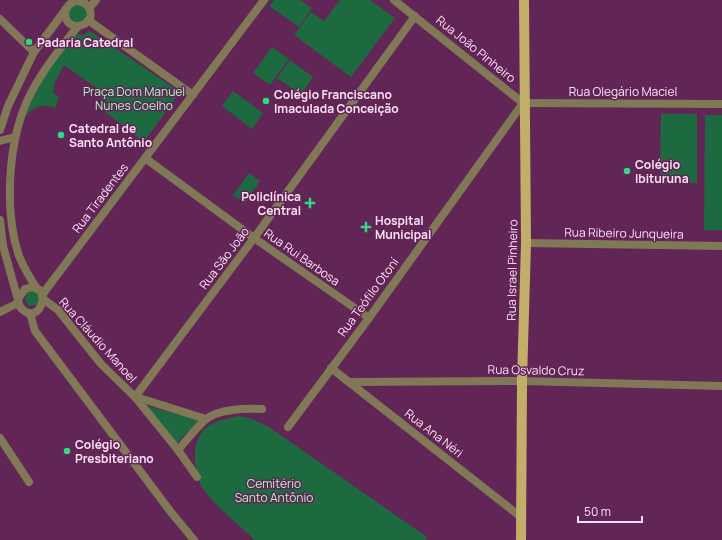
<svg xmlns="http://www.w3.org/2000/svg" width="722" height="540" viewBox="0 0 722 540" font-family="Manrope,sans-serif">
  <style>
    .green { fill: #1d6940 }
    .lines { fill: none; stroke-linecap: round; stroke-linejoin: round }
    .minor { stroke: #817857; stroke-width: 8 }
    .major { stroke: #c1af69; stroke-width: 10 }
    .poi-dot { fill: #2fd883; stroke: #612556; stroke-width: 1.5 }
    .labels { text-anchor: middle; dominant-baseline: central; stroke-width: 3; stroke-linejoin: round; paint-order: stroke }
    .poi-label { font-size: 12px; font-weight: bold; fill: #fee1f6; stroke: #612556; text-anchor: start }
    .street-label { font-size: 12px; fill: #fee1f6; stroke: #612556 }
    .park-label { font-size: 12px; fill: #a9f9c5; stroke: #612556 }
  </style>
  <rect width="100%" height="100%" fill="#612556"/>
  <g class="green">
    <polygon points="274,0 300,0 312,8 299,27 269,6"/>
    <polygon points="340,0 370,0 395,18 351,77 294,35 311,12 324,21"/>
    <circle cx="78" cy="13" r="9"/>
    <path d="M90,31l90,61 -36,50 -39,-30 -7,-23 -34,-24 -9,17 -2,11 6,4 -4,11c-14,-6 -23,0 -32,11 13,-31 28,-61 54,-85l6,1z"/>
    <polygon points="272,47 289,59 270,85 253,73"/>
    <polygon points="290,60 313,77 301,95 277,78"/>
    <polygon points="233,91 263,113 252,129 222,106"/>
    <polygon points="661,114 697,114 697,183 660,183"/>
    <polygon points="705,115 722,115 722,230 704,230"/>
    <polygon points="249,173 260,181 245,203 233,195"/>
    <polygon points="32,290 41,296 37,305 29,306 25,300 27,293"/>
    <polygon points="147,406 199,420 176,444"/>
    <path d="M239,416l11,2 19,9 158,110 -2,3h-170c-16,-15 -35,-30 -49,-47 -13,-16 -17,-52 1,-66 10,-7 20,-8 32,-11z"/>
  </g>
  <g class="lines">
    <g class="minor">
      <polyline points="394,0 523,103"/>
      <polyline points="89,8 96,0"/>
      <path d="M66,9c-6,26 33,19 23,-1 -3,-6 -8,-7 -14,-7"/>
      <polyline points="0,19 34,52"/>
      <polyline points="88,20 193,95"/>
      <polyline points="523,103 722,104"/>
      <polyline points="0,130 8,106 34,52 69,5 76,0"/>
      <polyline points="0,141 15,137"/>
      <polyline points="145,158 254,238 369,318"/>
      <path d="M0,220l3,26 17,61c21,24 36,-29 5,-18l-7,10"/>
      <polyline points="526,243 722,246"/>
      <path d="M37,289c-7,-11 -13,-21 -18,-33 -15,-44 -11,-112 8,-155 13,-28 32,-51 51,-75"/>
      <polyline points="42,295 264,0"/>
      <polyline points="43,299 58,310 101,364 135,397 178,450 197,477"/>
      <polyline points="0,312 18,303"/>
      <polyline points="30,313 35,331 170,511 194,540"/>
      <polyline points="331,368 521,517"/>
      <polyline points="351,382 522,381 722,386"/>
      <polyline points="135,397 254,238 415,16"/>
      <polyline points="136,397 206,419"/>
      <polyline points="288,427 369,318 523,103"/>
      <polyline points="0,438 29,482"/>
      <path d="M178,450c9,-10 17,-21 27,-30 12,-11 41,-12 57,-11"/>
    </g>
    <polyline class="major" points="521,540 522,381 526,243 524,0"/>
  </g>
  <g class="poi-dot">
    <circle cx="29" cy="42" r="4"/>
    <circle cx="266" cy="101" r="4"/>
    <circle cx="61" cy="135" r="4"/>
    <circle cx="627" cy="171" r="4"/>
    <path d="M308 197h4v4h4v4h-4v4h-4v-4h-4v-4h4z"/>
    <path d="M364 221h4v4h4v4h-4v4h-4v-4h-4v-4h4z"/>
    <circle cx="67" cy="451" r="4"/>
  </g>
  <g class="labels">
    <g class="poi-label">
      <text x="37" y="42">Padaria Catedral</text>
      <text x="274" y="94">Colégio Franciscano<tspan x="274" dy="14">Imaculada Conceição</tspan></text>
      <text x="69" y="128">Catedral de<tspan x="69" dy="14">Santo Antônio</tspan></text>
      <text x="635" y="164">Colégio<tspan x="635" dy="14">Ibituruna</tspan></text>
      <text x="301" y="196" text-anchor="end">Policlínica<tspan x="301" dy="14">Central</tspan></text>
      <text x="375" y="220">Hospital<tspan x="375" dy="14">Municipal</tspan></text>
      <text x="75" y="444">Colégio<tspan x="75" dy="14">Presbiteriano</tspan></text>
    </g>
    <g class="street-label">
      <text transform="translate(476 49) rotate(39)">Rua João Pinheiro</text>
      <text x="623" y="91">Rua Olegário Maciel</text>
      <text transform="translate(100 198) rotate(-53)">Rua Tiradentes</text>
      <text transform="translate(624 233) rotate(1)">Rua Ribeiro Junqueira</text>
      <text transform="translate(302 257) rotate(35)">Rua Rui Barbosa</text>
      <text transform="translate(224 258) rotate(-53)">Rua São João</text>
      <text transform="translate(512 270) rotate(-89)">Rua Israel Pinheiro</text>
      <text transform="translate(368 297) rotate(-54)">Rua Teófilo Otoní</text>
      <text transform="translate(98 340) rotate(48)">Rua Cláudio Manoel</text>
      <text transform="translate(536 370) rotate(1)">Rua Osvaldo Cruz</text>
      <text transform="translate(434 433) rotate(38)">Rua Ana Néri</text>
    </g>
    <g class="park-label">
      <text x="134" y="91">Praça Dom Manuel<tspan x="134" dy="14">Nunes Coelho</tspan></text>
      <text x="274" y="483">Cemitério<tspan x="274" dy="14">Santo Antônio</tspan></text>
    </g>
  </g>
  <path d="M578 516v6h64v-6" fill="none" stroke="#fee1f6" stroke-width="2"/>
  <text x="584" y="516" font-size="12" fill="#fee1f6" stroke="#612556" stroke-width="3" paint-order="stroke">50 m</text>
</svg>
